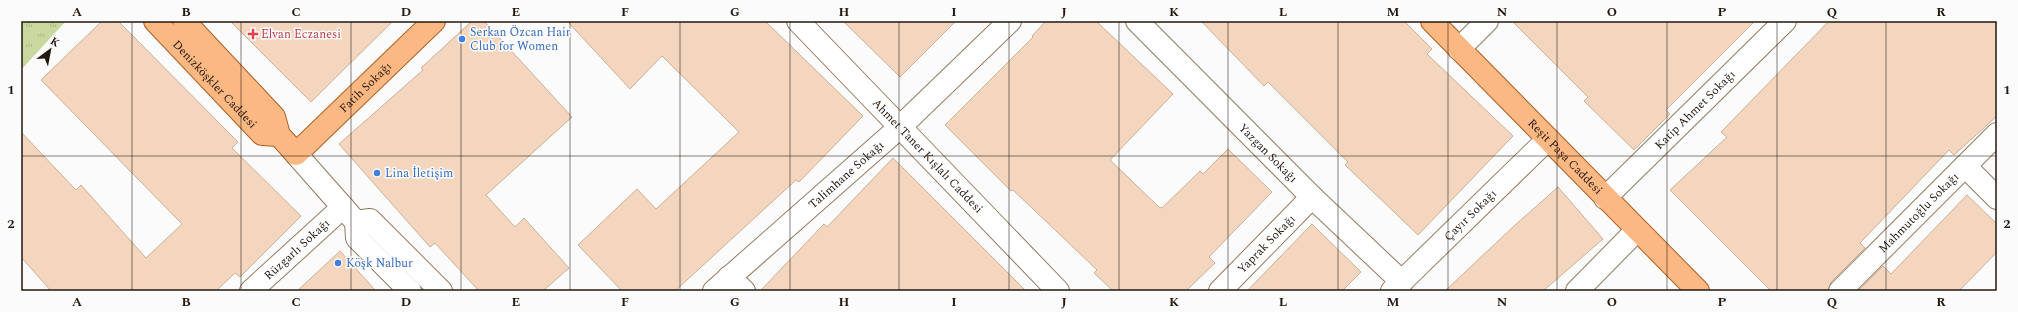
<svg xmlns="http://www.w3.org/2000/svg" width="2018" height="312" viewBox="0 0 2018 312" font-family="Spectral,serif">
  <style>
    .park { fill: url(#park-tufts) }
    .building { fill: #f3d6bd; stroke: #ccb098 }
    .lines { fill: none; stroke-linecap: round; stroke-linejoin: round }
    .minor-casing { stroke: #937a62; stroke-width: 24 }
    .tertiary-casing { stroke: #937a62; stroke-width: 24 }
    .primary-casing { stroke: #ae6125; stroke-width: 24 }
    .minor { stroke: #fff; stroke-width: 22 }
    .tertiary { stroke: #fff; stroke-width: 22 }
    .primary { stroke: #fbb883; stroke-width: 22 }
    .grid { fill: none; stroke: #22180f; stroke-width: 1; stroke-opacity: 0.55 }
    .health-dot { fill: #e0444e; stroke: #fbfbfb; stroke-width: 1.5 }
    .shop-dot { fill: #3f7fe0; stroke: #fbfbfb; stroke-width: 1.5 }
    .labels { text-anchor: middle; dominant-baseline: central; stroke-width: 3; stroke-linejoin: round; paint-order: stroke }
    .shop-label { font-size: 12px; fill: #366cbe; stroke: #fbfbfb; text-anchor: start }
    .health-label { font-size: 12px; fill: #be3a42; stroke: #fbfbfb; text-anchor: start }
    .street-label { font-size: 12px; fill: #22180f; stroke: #fbfbfb }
    .neatline { fill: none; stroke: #22180f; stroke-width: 1.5 }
    .grid-label { font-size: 13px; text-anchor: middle; font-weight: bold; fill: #22180f }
  </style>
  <defs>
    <pattern id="park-tufts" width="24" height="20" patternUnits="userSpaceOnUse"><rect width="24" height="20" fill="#c8d89e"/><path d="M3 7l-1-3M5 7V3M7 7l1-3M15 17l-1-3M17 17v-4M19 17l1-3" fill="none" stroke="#acb987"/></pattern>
  </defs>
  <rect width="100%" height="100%" fill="#fbfbfb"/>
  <polygon class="park" points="21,21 66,21 21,70"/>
  <g class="building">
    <polygon points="102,21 118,21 238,142 232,148 301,216 240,277 235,273 216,291 51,291 21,257 21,132 76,190 81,185 146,258 182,224 41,80"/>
    <polygon points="230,21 393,21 311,102"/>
    <polygon points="472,21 484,21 572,117 486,195 515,227 524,218 569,268 543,291 479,291 435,243 430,247 339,144 423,70 421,68"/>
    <polygon points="567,21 765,21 863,116 799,182 796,180 675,291 622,291 578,245 637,189 656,209 739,132 662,56 630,89"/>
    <polygon points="843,21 956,21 900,77"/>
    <polygon points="1046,21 1096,21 1173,94 1110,160 1159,207 1162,208 1200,171 1203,174 1228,149 1272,192 1209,257 1215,263 1186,291 1113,291 1094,273 1097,270 1013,190 1011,191 945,125 1033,37 1032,36"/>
    <polygon points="1201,21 1404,21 1432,49 1427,54 1513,136 1418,235 1345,165 1348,162 1268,82 1264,86"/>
    <polygon points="1512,21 1755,21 1666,110 1670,114 1634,150 1584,101 1588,97"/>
    <polygon points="1829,21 1997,21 1997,116 1954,155 1949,150 1860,243 1865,248 1831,282 1828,291 1771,291 1670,190 1727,137 1721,132"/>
    <polygon points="893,158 1026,291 760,291 824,224 827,227"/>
    <polygon points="1558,187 1603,239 1543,291 1445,291 1514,226"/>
    <polygon points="1967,195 1997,224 1997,252 1959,291 1858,291 1883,266 1891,274"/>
    <polygon points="1312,224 1361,272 1342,291 1247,291"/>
    <polygon points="340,251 376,291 297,291"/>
  </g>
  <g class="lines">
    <defs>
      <g id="minor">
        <path id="s1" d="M1137,21l175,176 90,85"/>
        <polyline points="1459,49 1487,21"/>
        <polyline points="1965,166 1997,198"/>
        <path id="s2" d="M1605,198l180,-177"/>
        <polyline points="729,277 744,291"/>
        <path id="s3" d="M251,291l92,-84"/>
        <path id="s4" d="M714,291l186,-164 110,-106"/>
        <path id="s5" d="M1220,291l92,-94"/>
        <path id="s6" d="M1392,291l155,-151"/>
        <polyline points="1577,291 1637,230"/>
        <path id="s7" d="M1840,291l157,-157"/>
      </g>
      <g id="tertiary">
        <path id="s8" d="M798,21l260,270"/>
        <polyline points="296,154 356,222 357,238 410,291"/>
        <polyline points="356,222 370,220 441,291"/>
      </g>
      <g id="primary">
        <path id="s9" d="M155,21l107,113 17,1"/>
        <path id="s10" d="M184,21l90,96 5,18 17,19 138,-133"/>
        <path id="s11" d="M1432,21l266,270"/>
      </g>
    </defs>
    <use href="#minor" class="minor-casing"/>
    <use href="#tertiary" class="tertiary-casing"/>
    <use href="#primary" class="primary-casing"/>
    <use href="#minor" class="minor"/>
    <use href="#tertiary" class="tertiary"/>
    <use href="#primary" class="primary"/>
  </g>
  <path class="grid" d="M132,21v270M241,21v270M351,21v270M461,21v270M570,21v270M680,21v270M790,21v270M899,21v270M1009,21v270M1119,21v270M1228,21v270M1338,21v270M1448,21v270M1557,21v270M1667,21v270M1777,21v270M1886,21v270M21,156h1976"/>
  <path class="health-dot" d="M251 28h4v4h4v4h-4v4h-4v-4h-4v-4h4z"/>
  <g class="shop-dot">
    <circle cx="462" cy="39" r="4"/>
    <circle cx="377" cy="173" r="4"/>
    <circle cx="338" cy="263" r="4"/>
  </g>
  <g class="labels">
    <g class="shop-label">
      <text x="470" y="32">Serkan Özcan Hair<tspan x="470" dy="14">Club for Women</tspan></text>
      <text x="385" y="173">Lina İletişim</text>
      <text x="346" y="263">Köşk Nalbur</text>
    </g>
    <g class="health-label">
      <text x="261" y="34">Elvan Eczanesi</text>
    </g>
    <g class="street-label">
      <text stroke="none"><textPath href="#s9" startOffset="87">Denizköşkler Caddesi</textPath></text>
      <text stroke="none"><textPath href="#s10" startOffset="272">Fatih Sokağı</textPath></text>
      <text stroke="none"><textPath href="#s2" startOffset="126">Katip Ahmet Sokağı</textPath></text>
      <text stroke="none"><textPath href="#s1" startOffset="186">Yazgan Sokağı</textPath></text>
      <text stroke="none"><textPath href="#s8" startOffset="187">Ahmet Taner Kışlalı Caddesi</textPath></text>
      <text stroke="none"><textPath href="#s11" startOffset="190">Reşit Paşa Caddesi</textPath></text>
      <text stroke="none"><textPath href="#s4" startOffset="176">Talimhane Sokağı</textPath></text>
      <text stroke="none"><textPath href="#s7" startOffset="111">Mahmutoğlu Sokağı</textPath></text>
      <text stroke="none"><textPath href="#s6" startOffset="109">Çayır Sokağı</textPath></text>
      <text stroke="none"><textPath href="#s5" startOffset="66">Yaprak Sokağı</textPath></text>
      <text stroke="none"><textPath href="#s3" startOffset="62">Rüzgarlı Sokağı</textPath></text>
    </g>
  </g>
  <rect width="2018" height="312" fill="none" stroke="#fbfbfb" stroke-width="44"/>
  <g transform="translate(50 50) rotate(32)" stroke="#fbfbfb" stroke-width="3" paint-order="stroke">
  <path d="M0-3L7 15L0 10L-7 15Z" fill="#22180f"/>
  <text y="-6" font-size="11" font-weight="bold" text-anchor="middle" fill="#22180f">K</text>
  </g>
  <rect x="22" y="22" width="1974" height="268" class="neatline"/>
  <g class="grid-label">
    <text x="77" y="16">A</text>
    <text x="186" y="16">B</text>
    <text x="296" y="16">C</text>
    <text x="406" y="16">D</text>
    <text x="516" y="16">E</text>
    <text x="625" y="16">F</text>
    <text x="735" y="16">G</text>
    <text x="844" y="16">H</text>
    <text x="954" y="16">I</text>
    <text x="1064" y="16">J</text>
    <text x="1174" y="16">K</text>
    <text x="1283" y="16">L</text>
    <text x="1393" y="16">M</text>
    <text x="1502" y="16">N</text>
    <text x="1612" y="16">O</text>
    <text x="1722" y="16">P</text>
    <text x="1832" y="16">Q</text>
    <text x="1941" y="16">R</text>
    <text x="11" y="94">1</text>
    <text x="2007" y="94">1</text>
    <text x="11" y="228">2</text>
    <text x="2007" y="228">2</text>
    <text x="77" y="306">A</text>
    <text x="186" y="306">B</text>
    <text x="296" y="306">C</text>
    <text x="406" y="306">D</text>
    <text x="516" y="306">E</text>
    <text x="625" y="306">F</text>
    <text x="735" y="306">G</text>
    <text x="844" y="306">H</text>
    <text x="954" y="306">I</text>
    <text x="1064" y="306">J</text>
    <text x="1174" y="306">K</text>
    <text x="1283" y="306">L</text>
    <text x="1393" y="306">M</text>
    <text x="1502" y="306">N</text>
    <text x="1612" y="306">O</text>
    <text x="1722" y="306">P</text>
    <text x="1832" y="306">Q</text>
    <text x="1941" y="306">R</text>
  </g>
</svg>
